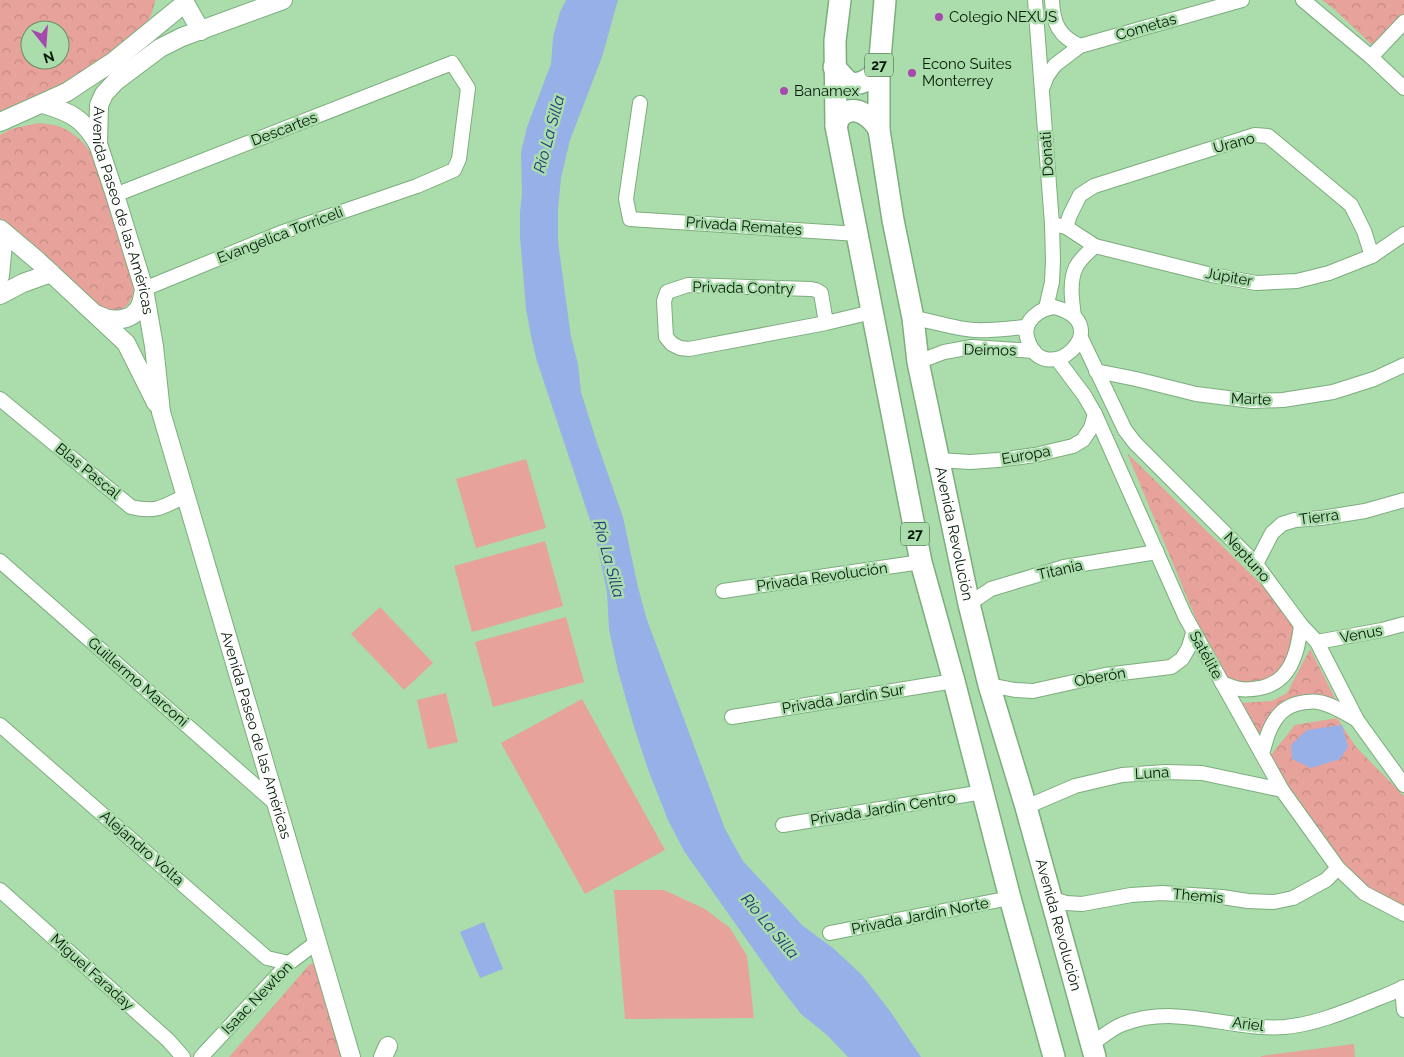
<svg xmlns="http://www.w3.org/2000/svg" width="1404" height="1057" viewBox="0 0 1404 1057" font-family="Raleway,sans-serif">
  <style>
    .park { fill: url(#park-crowns); fill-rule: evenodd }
    .garden { fill: #e6a29b }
    .water { fill: #97b0e7 }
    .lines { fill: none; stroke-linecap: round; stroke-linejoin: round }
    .minor-casing { stroke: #7cad7d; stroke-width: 16 }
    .tertiary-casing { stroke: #7cad7d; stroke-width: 20 }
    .primary-casing { stroke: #7cad7d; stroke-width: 24 }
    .minor { stroke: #fff; stroke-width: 14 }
    .tertiary { stroke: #fff; stroke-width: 18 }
    .primary { stroke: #fff; stroke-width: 21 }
    .poi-dot { fill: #a847ae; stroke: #aaddab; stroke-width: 2 }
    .labels { text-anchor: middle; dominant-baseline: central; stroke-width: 5; stroke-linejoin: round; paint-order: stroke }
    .shield { fill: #aaddab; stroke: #385439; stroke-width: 1 }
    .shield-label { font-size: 14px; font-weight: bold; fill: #071a08 }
    .poi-label { font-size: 15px; fill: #071a08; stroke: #aaddab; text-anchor: start }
    .street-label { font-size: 15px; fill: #071a08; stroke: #aaddab }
    .water-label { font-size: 16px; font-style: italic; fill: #1f3879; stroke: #aaddab }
  </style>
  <defs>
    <pattern id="park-crowns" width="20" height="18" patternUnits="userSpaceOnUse" patternTransform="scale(1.25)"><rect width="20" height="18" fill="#e6a29b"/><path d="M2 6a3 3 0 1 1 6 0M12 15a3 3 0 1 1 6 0" fill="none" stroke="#c48b84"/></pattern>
  </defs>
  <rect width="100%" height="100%" fill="#aaddab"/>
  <g class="park">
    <path d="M0,0h155v2l-4,14 -8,11 -47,37 -28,20 -68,30zM30,30h30v30h-30z"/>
    <polygon points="1322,0 1404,0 1404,13 1372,45 1334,9"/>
    <path d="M38,123c6,1 14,1 20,3 20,7 31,22 40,39l36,122c-1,4 -1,9 -3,12 -6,14 -22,14 -33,10l-98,-90v-84l11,-6z"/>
    <polygon points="1127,453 1307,629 1280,683 1225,683 1201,631"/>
    <polygon points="1310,649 1340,708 1319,704 1289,713 1266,749 1240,703 1272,701 1287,693"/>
    <polygon points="1337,718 1356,747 1404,796 1404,908 1384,903 1349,873 1266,761 1295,725"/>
    <polygon points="310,964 314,964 341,1057 229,1057"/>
  </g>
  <g class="garden">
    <polygon points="526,459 546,528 476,548 456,479"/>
    <polygon points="545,541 563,606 472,632 454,566"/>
    <polygon points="380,607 433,663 404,690 351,634"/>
    <polygon points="566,617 584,682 493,707 475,642"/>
    <polygon points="446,693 458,742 428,749 417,700"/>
    <polygon points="582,699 665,850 585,894 501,743"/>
    <polygon points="614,890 664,890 705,909 730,928 747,956 754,1018 625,1019"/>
    <polygon points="1354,1044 1355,1057 1261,1057 1261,1056"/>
  </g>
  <g class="water">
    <polygon points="566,0 618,0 602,57 570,140 561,178 558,209 558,242 571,337 578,364 581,392 596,440 623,517 638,587 647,620 725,829 743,861 803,926 833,948 862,975 890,1011 921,1057 848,1057 827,1035 801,1014 780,987 684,851 668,820 649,772 635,730 618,671 609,629 607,592 595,535 537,361 532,341 526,309 520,237 520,212 522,194 521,152 527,127 551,64 553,37 560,12"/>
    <polygon points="1342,725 1348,747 1340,759 1311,768 1292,759 1291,745 1307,730"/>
    <polygon points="484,922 503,969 480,978 460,932"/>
  </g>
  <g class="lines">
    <defs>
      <g id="minor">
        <polyline points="1035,0 1052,224 1053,260 1052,282 1046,308"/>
        <path d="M1052,0c1,24 7,36 28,46"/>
        <polyline points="1303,0 1371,57 1404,88"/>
        <polyline points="1371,57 1404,22"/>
        <polyline points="1042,89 1047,76 1055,65 1080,46 1242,0"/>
        <polyline points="640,103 626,199 630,219 858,234"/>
        <polyline points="115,195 452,63 468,88 459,159 454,170 417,186 283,232 144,289"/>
        <polyline points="1052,224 1066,227 1095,246 1212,275 1256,283 1297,281 1329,273 1372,256 1404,234"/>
        <polyline points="1066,227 1070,215 1080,195 1094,186 1255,135 1268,136 1351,205 1364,231 1372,256"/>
        <path d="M1054,307c68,18 -12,88 -27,30 -4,-16 12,-28 27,-30z"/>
        <path d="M1074,316c-2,-15 -5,-35 2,-49 4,-8 12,-15 19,-21"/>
        <path d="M913,318c21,3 41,11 62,12 17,1 35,-2 52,-3"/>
        <polyline points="826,323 821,293 816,290 811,289 688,285 667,292 664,301 666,337 672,344 680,348 689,349 826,323 872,312"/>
        <polyline points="1081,338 1125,430 1135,443 1256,564 1301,625 1317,642 1357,720 1404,785"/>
        <polyline points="1057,359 1084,395 1095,414 1185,616 1282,790 1338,868 1364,893 1404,914"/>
        <polyline points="918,362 944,352 972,347 1034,351"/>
        <polyline points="1096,371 1136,379 1196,394 1252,401 1283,400 1333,392 1374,379 1404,365"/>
        <path d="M0,399l131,108c25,6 32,0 54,-11"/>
        <polyline points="938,460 970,462 998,460 1035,455 1073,446 1083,440 1091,428 1095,414"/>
        <polyline points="0,561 276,804"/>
        <polyline points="1256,564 1272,533 1282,524 1295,520 1321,518 1365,511 1404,500"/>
        <polyline points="723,591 921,562"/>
        <polyline points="969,604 991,589 1064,567 1157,552"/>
        <polyline points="1317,642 1382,630 1404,624"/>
        <path d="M1222,683c5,2 12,5 18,6 6,1 14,0 20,-1 31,-6 38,-36 41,-63"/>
        <polyline points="989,685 1015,690 1033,691 1105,675 1171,667 1182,659 1189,647 1193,633"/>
        <polyline points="732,717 954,681"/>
        <polyline points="0,725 267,958 289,963"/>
        <path d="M1262,754c3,-10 5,-20 10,-29 8,-15 18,-21 34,-23 4,0 8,-1 12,0 14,2 27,11 39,18"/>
        <polyline points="1026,807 1075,786 1122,775 1166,772 1202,773 1282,790"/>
        <polyline points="783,825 983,792"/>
        <polyline points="0,890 168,1040 183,1057"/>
        <polyline points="1050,898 1066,903 1082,904 1131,895 1162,893 1222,897 1248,901 1274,902 1293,898 1326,880 1338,868"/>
        <polyline points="830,933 1010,898"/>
        <polyline points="1402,988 1404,1010"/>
        <path d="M1091,1044c10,-6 21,-16 32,-20 55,-21 107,7 162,3 30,-3 57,-14 84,-25 12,-5 24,-9 35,-15"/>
        <polyline points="201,1057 289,963 317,942"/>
      </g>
      <g id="tertiary">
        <path id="s1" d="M283,0l-101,37 -22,11 -44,33 -12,13 -5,11 -1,39 17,51 29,94 10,57 7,66 190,645"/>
        <polyline points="185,3 201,31"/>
        <path d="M43,104c27,8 40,14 55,40"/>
        <polyline points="0,122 67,92 114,61 185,3 185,0"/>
        <polyline points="0,229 38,261 126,343 156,403"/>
        <polyline points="0,276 4,233"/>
        <polyline points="0,295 23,283 51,273"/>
        <path d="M98,315c13,7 34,7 42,-9 2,-5 3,-11 4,-16"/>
        <polyline points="383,1057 388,1046"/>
      </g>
      <g id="primary">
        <polyline points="840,0 835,41 836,126 921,562 954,681 1010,898 1054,1057"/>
        <path id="s2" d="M885,0l-6,70v60l14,90 20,98 5,44 51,242 20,81 37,122 69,250"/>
        <path d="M834,67c5,4 10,12 15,15 11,5 23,-5 30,-12"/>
        <path d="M836,126c2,-4 2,-8 6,-11 13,-12 31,3 37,15"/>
      </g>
    </defs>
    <use href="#minor" class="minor-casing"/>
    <use href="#tertiary" class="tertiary-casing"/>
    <use href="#primary" class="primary-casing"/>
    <use href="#minor" class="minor"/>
    <use href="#tertiary" class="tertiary"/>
    <use href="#primary" class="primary"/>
  </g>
  <g class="poi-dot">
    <circle cx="939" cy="17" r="5"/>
    <circle cx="912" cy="73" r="5"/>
    <circle cx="784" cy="91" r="5"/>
  </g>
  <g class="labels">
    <g class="shield">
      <rect x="865" y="53.5" width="28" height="23" rx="4"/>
      <rect x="901" y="522.5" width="28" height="23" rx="4"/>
    </g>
    <g class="shield-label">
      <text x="879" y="65">27</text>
      <text x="915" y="534">27</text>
    </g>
    <g class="poi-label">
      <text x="949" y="17">Colegio NEXUS</text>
      <text x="922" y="64">Econo Suites<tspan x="922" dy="17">Monterrey</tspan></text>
      <text x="794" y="91">Banamex</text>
    </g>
    <g class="street-label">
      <text transform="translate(1146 27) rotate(-16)">Cometas</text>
      <text transform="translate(284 129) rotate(-21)">Descartes</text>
      <text transform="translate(1234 143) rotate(-15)">Urano</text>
      <text transform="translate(1047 154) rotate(-94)">Donati</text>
      <text stroke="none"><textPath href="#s1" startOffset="326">Avenida Paseo de las Américas</textPath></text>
      <text transform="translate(744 226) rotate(4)">Privada Remates</text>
      <text transform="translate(280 235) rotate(-21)">Evangelica Torriceli</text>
      <text transform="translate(1229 277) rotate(10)">Júpiter</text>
      <text transform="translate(743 288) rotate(1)">Privada Contry</text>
      <text transform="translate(990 350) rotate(1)">Deimos</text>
      <text transform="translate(1251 399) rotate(2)">Marte</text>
      <text transform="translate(1026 455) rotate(-10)">Europa</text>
      <text transform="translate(88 471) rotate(39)">Blas Pascal</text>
      <text transform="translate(1319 517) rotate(-7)">Tierra</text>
      <text stroke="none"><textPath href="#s2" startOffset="541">Avenida Revolución</textPath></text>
      <text transform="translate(1247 557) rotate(48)">Neptuno</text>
      <text transform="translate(1060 570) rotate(-13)">Titania</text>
      <text transform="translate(822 577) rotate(-8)">Privada Revolución</text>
      <text transform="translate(1361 634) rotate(-11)">Venus</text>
      <text transform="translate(1206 655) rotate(61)">Satélite</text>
      <text transform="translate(1100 677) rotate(-10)">Oberón</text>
      <text transform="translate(138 682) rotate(41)">Guillermo Marconi</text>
      <text transform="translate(843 699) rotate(-9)">Privada Jardín Sur</text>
      <text stroke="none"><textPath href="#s1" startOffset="869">Avenida Paseo de las Américas</textPath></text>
      <text transform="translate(1152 773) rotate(-3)">Luna</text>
      <text transform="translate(883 809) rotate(-9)">Privada Jardín Centro</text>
      <text transform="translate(142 848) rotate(41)">Alejandro Volta</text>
      <text transform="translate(1198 896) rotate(5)">Themis</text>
      <text transform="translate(920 916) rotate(-11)">Privada Jardín Norte</text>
      <text stroke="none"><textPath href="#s2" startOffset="946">Avenida Revolución</textPath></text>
      <text transform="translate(92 972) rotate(42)">Miguel Faraday</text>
      <text transform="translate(257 998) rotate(-46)">Isaac Newton</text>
      <text transform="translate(1248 1024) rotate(7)">Ariel</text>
    </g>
    <g class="water-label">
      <text transform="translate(549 134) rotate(-75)">Río La Silla</text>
      <text transform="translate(609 559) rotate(75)">Río La Silla</text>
      <text transform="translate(770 926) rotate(50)">Río La Silla</text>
    </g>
  </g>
  <g transform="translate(45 45) rotate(163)"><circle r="24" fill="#aaddab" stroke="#698f6a"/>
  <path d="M0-4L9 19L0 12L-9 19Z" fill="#a847ae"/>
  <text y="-8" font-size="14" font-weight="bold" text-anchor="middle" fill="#071a08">N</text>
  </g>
</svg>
